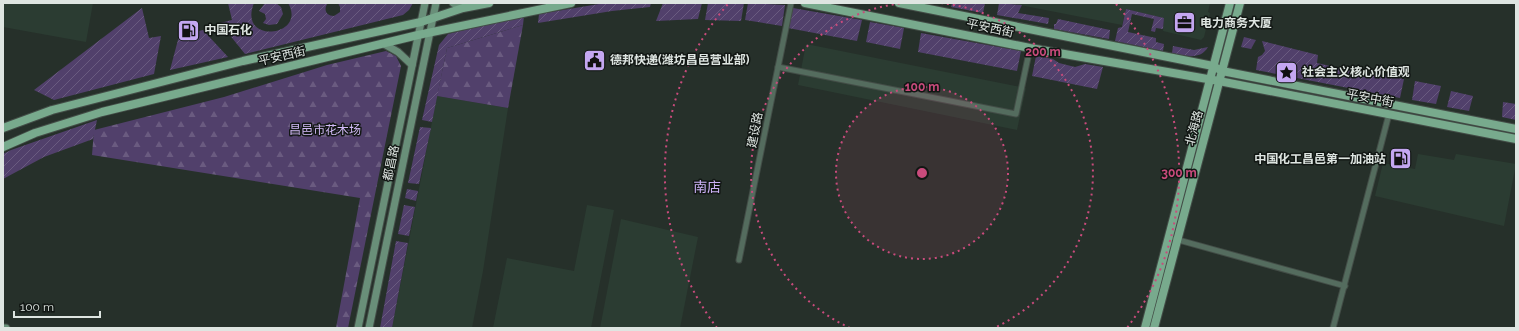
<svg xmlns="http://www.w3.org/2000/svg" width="1519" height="331" viewBox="0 0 1519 331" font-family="Raleway,'Noto Sans SC',sans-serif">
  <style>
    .built { fill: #2b3c32 }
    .forest { fill: url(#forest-firs) }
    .garden { fill: url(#garden-furrows) }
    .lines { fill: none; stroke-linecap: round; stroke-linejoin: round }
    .street-casing { stroke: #434d47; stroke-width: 7 }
    .secondary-casing { stroke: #434d47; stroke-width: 9 }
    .primary-casing { stroke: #434d47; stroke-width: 10 }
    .street { stroke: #546c5e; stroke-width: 5 }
    .secondary { stroke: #698f79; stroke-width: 7 }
    .primary { stroke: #78aa8d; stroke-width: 8 }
    .ring { fill: none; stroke: #c94b7c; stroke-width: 2; stroke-dasharray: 2 4 }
    .labels { text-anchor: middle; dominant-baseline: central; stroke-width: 3; stroke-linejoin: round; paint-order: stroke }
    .poi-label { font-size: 12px; font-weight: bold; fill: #dee5e1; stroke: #121714; text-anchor: start }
    .street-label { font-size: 12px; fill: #dee5e1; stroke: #121714 }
    .park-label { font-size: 12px; fill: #d2baf7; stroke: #121714 }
    .quarter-label { font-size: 14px; fill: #cbb0f5; stroke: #121714 }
    .centre { fill: #c94b7c; stroke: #121714; stroke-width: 2 }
    .ring-label { font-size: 12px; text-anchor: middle; font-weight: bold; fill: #c94b7c; stroke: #121714; stroke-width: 3; stroke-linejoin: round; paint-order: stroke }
  </style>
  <defs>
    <pattern id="forest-firs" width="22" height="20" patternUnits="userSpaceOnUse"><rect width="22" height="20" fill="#51406b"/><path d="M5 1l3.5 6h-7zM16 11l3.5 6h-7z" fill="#6a5b80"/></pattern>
    <pattern id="garden-furrows" width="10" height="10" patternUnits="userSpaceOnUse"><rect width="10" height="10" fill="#51406b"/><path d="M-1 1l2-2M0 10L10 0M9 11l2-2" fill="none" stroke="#6a5b80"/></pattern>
  </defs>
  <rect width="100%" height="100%" fill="#26302a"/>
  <g class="built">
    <polygon points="3,3 93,3 86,42 3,27"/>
    <polygon points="1010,3 1210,3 1208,12 1210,13 1204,37 1201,40 1163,31 1164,18 1126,9 1122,25"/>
    <polygon points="806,44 1026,88 1017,130 798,85"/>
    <polygon points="437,96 508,108 483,271 472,328 392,328"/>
    <polygon points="1418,154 1454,160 1456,154 1516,164 1504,226 1375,196 1383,163 1415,169"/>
    <polygon points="587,205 614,210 591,328 493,328 507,258 574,271"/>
    <polygon points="621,219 698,237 680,328 600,328"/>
  </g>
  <g class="forest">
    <polygon points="523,25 508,108 437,96 447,48"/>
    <polygon points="386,51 396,56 401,66 348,328 336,328 360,198 92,155 94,130 224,97 327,65"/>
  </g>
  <g class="garden">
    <path d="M228,3h26c-17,42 54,34 34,0h40c-5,6 -2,13 6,13l6,-4v-5l-2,-4h75l-4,7 -6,5 -158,39 -25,-31 12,-3z"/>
    <polygon points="265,3 276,3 281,7 283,14 277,24 269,25 263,23 266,19 265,14 259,11"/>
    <polygon points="605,3 651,3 650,7 612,11 538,23 539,14"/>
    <polygon points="663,3 702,3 698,19 656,21"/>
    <polygon points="708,3 744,3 741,21 705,20"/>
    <polygon points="748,3 785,5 782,26 745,20"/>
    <polygon points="952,3 985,3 983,13 951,7"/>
    <polygon points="999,3 1022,5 1018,13 1049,18 1048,24 997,15"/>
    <polygon points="142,8 149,38 161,36 154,74 54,100 34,90"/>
    <polygon points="793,8 862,20 857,41 788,28"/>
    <polygon points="1126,9 1164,18 1163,29 1156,28 1155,32 1151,31 1154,19 1132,14 1128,32 1156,38 1156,42 1164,44 1163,51 1115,41 1118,28 1122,27"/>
    <polygon points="524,16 523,25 447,48 432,122 422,120 439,45 448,34"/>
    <polygon points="1058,19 1110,30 1109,39 1054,29 1054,24 1056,24"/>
    <polygon points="870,22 904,28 900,49 866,42"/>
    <polygon points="203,30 228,57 170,70 179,36"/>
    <polygon points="921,33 1021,51 1017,71 918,52"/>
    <polygon points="1244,37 1256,40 1251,49 1241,47"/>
    <polygon points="1262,41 1318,55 1317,63 1370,75 1370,73 1404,79 1400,98 1256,70 1258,57 1262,55 1265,51"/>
    <path d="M1173,46l21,4 14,-3c-8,14 -24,8 -36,6z"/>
    <polygon points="1036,56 1053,59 1059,63 1075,67 1085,64 1103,67 1097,89 1032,76"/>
    <polygon points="1415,81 1441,86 1436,104 1412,100"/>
    <polygon points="1451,91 1473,96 1469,111 1447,107"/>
    <polygon points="1503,102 1516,104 1516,120 1502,117"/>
    <polygon points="97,120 93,139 44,157 3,179 3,154 11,150"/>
    <polygon points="420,127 431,128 419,184 408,183"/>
    <polygon points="407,189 418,191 416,201 405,198"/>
    <polygon points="404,205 415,207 409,236 398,234"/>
    <polygon points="396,241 408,243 392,328 380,328"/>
  </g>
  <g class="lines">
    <defs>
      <g id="street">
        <polyline points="778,67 1016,114 1030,48"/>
        <polyline points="1175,239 1345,286"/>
        <polyline points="739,260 791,3"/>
        <polyline points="1333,328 1389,114"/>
      </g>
      <g id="secondary">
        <polyline points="453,3 463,8"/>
        <polyline points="384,44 398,52 412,65"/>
        <polyline points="3,328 6,328"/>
        <polyline points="358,328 425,3"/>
        <polyline points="369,328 436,3"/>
      </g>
      <g id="primary">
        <polyline points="805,3 1030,48 1219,81 1516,139"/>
        <polyline points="899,3 1213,66 1222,71 1516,129"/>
        <polyline points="3,128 52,110 243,61 421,22 463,8 489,3"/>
        <polyline points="3,147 35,133 102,112 418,35 571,3"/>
        <polyline points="1145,328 1230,3"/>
        <polyline points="1154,328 1240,3"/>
      </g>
    </defs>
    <use href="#street" class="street-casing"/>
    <use href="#secondary" class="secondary-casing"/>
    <use href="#primary" class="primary-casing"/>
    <use href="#street" class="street"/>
    <use href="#secondary" class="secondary"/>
    <use href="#primary" class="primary"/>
  </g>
  <circle cx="922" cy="173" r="86" fill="#c94b7c" fill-opacity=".12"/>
  <g class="ring">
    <circle cx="922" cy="173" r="86"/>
    <path d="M850 328A171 171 0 0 1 903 3M941 3A171 171 0 0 1 994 328"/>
    <path d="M717 328A257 257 0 0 1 728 4M1116 4A257 257 0 0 1 1127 328"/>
  </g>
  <defs>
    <symbol id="office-square" viewBox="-11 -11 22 22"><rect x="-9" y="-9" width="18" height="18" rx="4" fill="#c4a7f1" stroke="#121714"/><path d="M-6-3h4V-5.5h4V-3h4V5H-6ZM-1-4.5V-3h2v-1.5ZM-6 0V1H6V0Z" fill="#111"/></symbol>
    <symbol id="fuel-square" viewBox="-11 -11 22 22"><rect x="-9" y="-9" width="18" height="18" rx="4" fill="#c4a7f1" stroke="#121714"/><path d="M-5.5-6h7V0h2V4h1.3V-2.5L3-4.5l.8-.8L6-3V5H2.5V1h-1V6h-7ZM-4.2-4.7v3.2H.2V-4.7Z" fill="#111"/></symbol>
    <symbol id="civic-square" viewBox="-11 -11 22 22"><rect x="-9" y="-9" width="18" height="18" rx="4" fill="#c4a7f1" stroke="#121714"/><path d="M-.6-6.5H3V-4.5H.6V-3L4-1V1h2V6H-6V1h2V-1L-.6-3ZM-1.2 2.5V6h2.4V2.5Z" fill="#111"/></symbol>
    <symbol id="sight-square" viewBox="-11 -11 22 22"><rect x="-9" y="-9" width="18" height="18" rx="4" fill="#c4a7f1" stroke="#121714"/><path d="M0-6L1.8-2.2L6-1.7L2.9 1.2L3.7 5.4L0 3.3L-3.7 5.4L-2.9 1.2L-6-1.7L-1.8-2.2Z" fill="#111"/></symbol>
  </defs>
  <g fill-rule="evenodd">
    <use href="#office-square" x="1172" y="10" width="25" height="25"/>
    <use href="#fuel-square" x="176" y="18" width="25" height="25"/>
    <use href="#civic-square" x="582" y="48" width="25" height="25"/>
    <use href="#sight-square" x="1274" y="60" width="25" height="25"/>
    <use href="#fuel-square" x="1388" y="146" width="25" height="25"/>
  </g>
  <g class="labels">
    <g class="poi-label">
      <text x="1200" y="23">电力商务大厦</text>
      <text x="204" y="30">中国石化</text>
      <text x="610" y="60">德邦快递(潍坊昌邑营业部)</text>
      <text x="1302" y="72">社会主义核心价值观</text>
      <text x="1386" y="159" text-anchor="end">中国化工昌邑第一加油站</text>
    </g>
    <g class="street-label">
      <text transform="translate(990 28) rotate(12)">平安西街</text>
      <text transform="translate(282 56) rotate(-13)">平安西街</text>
      <text transform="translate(1370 98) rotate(11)">平安中街</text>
      <text transform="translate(1194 128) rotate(-75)">北海路</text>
      <text transform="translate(755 130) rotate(-79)">建设路</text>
      <text transform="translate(391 163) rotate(-78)">都昌路</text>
    </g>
    <g class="park-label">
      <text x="325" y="130">昌邑市花木场</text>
    </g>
    <g class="quarter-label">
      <text x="707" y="187">南店</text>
    </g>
  </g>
  <circle cx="922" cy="173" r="6" class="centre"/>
  <g class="ring-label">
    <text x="1043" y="56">200 m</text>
    <text x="922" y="91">100 m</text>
    <text x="1179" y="177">300 m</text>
  </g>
  <rect width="1519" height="331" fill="none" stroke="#dee5e1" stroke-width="8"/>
  <path d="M14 311v6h86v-6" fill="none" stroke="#dee5e1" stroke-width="2"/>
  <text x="20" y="311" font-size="12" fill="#dee5e1" stroke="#121714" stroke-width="3" paint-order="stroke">100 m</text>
</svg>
